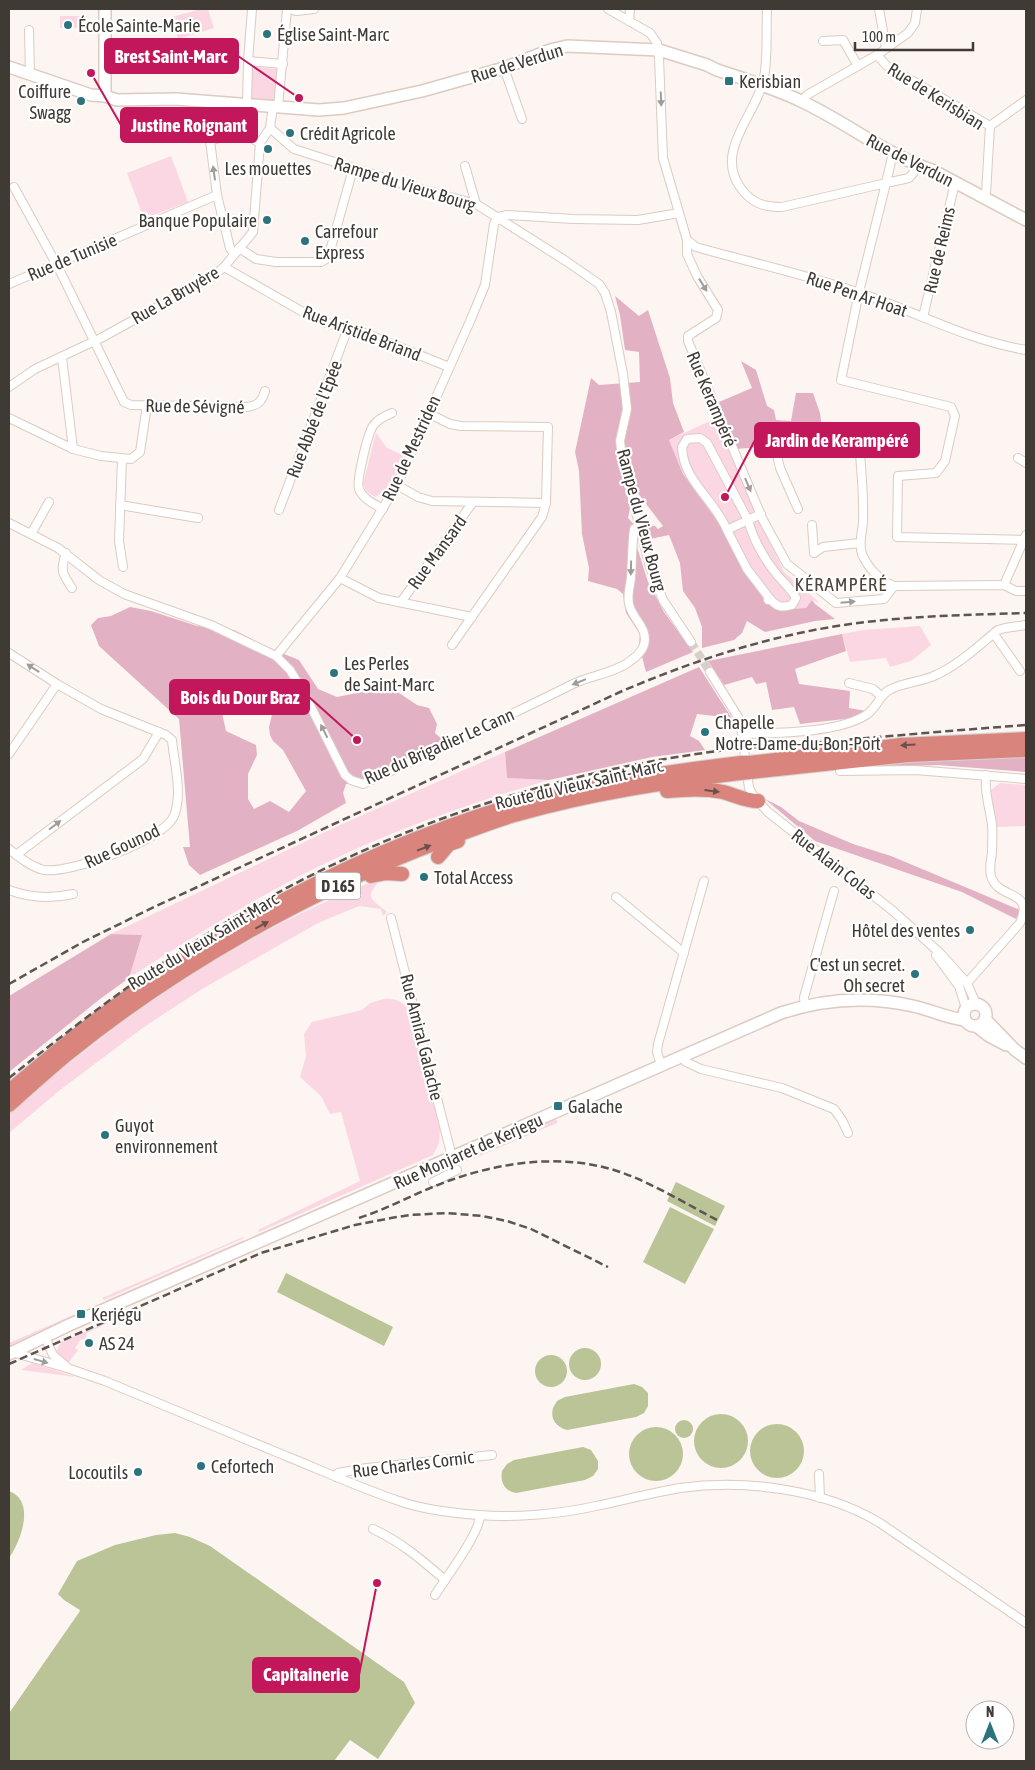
<svg xmlns="http://www.w3.org/2000/svg" width="1035" height="1770" viewBox="0 0 1035 1770" font-family="'Asap Condensed',sans-serif">
  <style>
    .green { fill: #fbd7e4 }
    .forest { fill: #e2b1c4; fill-rule: evenodd }
    .water { fill: #bac497 }
    .pier { fill: #fcf5f1 }
    .lines { fill: none; stroke-linecap: round; stroke-linejoin: round }
    .street-tunnel { stroke: #d6d0cb; stroke-width: 8; stroke-dasharray: 8 4; stroke-linecap: butt }
    .street-casing { stroke: #dccbc0; stroke-width: 10 }
    .secondary-casing { stroke: #dccbc0; stroke-width: 14 }
    .highway-casing { stroke: #d5d4d3; stroke-width: 16 }
    .street { stroke: #fff; stroke-width: 8 }
    .secondary { stroke: #fff; stroke-width: 11 }
    .highway { stroke: #d9857e; stroke-width: 14 }
    .rail { stroke: #5c5651; stroke-width: 2.5; stroke-dasharray: 8 4; stroke-linecap: butt }
    .highway-bridge-casing { stroke: #d5d4d3; stroke-width: 16; stroke-linecap: butt }
    .highway-bridge { stroke: #d9857e; stroke-width: 14 }
    .oneway { fill: #a09c9a }
    .oneway2 { fill: #6e504b }
    .poi-dot { fill: #2c737e; stroke: #fff; stroke-width: 2 }
    .labels { text-anchor: middle; dominant-baseline: central; stroke-width: 4.5; stroke-linejoin: round; paint-order: stroke }
    .shield { fill: #fff; stroke: #797572; stroke-width: 1 }
    .shield-label { font-size: 16px; font-weight: bold; fill: #403a35 }
    .poi-label { font-size: 18px; fill: #403a35; stroke: #fff; text-anchor: start }
    .street-label { font-size: 18px; fill: #403a35; stroke: #fff }
    .neighbourhood-label { font-size: 19px; letter-spacing: 1px; fill: #50433a; stroke: #fff }
    .leader { fill: none; stroke: #c2185b; stroke-width: 2 }
    .callout-dot { fill: #c2185b; stroke: #fff; stroke-width: 2 }
    .callout { fill: #c2185b; stroke: #c2185b; stroke-width: 2 }
    .callout-label { font-size: 19px; text-anchor: middle; font-weight: bold; fill: #fff }
  </style>
  <rect width="100%" height="100%" fill="#fcf5f1"/>
  <g class="green">
    <polygon points="201,9 208,9 214,28 178,39 172,17"/>
    <rect x="60" y="16" width="27" height="12"/>
    <polygon points="250,66 279,69 275,102 250,100"/>
    <polygon points="171,156 188,202 144,219 127,173"/>
    <polygon points="714,419 784,572 820,603 812,600 806,608 775,610 745,570 716,519 683,474 669,440"/>
    <path d="M376,433l11,15 16,7c-7,16 -12,35 -28,42l-8,-5 -4,-8z"/>
    <polygon points="920,626 931,645 911,661 890,667 886,658 850,662 842,634 863,630"/>
    <path d="M505,752l2,26 42,2c-68,20 -135,43 -200,72 -77,35 -149,80 -220,126l13,-43 -31,-1 229,-109z"/>
    <polygon points="1000,783 1026,785 1026,826 996,827 990,791"/>
    <path d="M376,880l1,4c-14,15 -1,18 10,28l-4,4 -2,-7 -22,-3 -41,17 -116,66 -58,38 -84,63 -51,43v-19c22,-23 48,-42 73,-61 90,-72 187,-130 294,-173z"/>
    <path d="M384,999c12,-1 20,3 26,13l30,117 -1,14 -6,12 -174,77 -1,-2 102,-49 -19,-69 -11,2 -9,-18 -21,-19 6,-21 -2,-22 8,-12 50,-12 8,-7z"/>
    <polygon points="554,1118 557,1120 557,1123 470,1160 461,1161 462,1159"/>
    <polygon points="417,1165 416,1169 255,1238 254,1236"/>
    <polygon points="243,1237 244,1238 104,1300 102,1298"/>
    <polygon points="244,1240 245,1243 110,1302 105,1301"/>
    <polygon points="92,1307 86,1313 85,1311 80,1313 81,1314 9,1347 9,1343"/>
    <polygon points="116,1319 87,1333 85,1340 81,1339 75,1348 78,1350 69,1362 67,1362 56,1352 61,1342"/>
    <polygon points="32,1363 76,1377 21,1370"/>
  </g>
  <g class="forest">
    <polygon points="615,296 639,316 648,310 670,378 673,403 684,432 669,440 683,474 716,519 765,597 775,610 806,608 812,600 815,604 835,619 815,621 765,632 747,621 742,633 734,640 702,648 702,627 695,608 683,591 680,563 669,535 650,539 645,525 655,526 658,529 663,526 634,488 628,518 636,527 636,544 648,582 664,612 693,652 646,672 639,645 640,634 626,613 623,594 617,589 588,581 589,568 582,534 579,471 575,452 591,378 599,385 640,382 639,352 625,350 620,315"/>
    <polygon points="741,361 756,370 767,406 774,410 776,420 791,421 796,393 813,393 820,413 824,442 736,449 719,402 752,388"/>
    <path d="M130,607l21,4 46,15 37,4 35,18 30,12 19,29 19,8 35,-7 24,1 21,14 12,3 8,16 -2,9 9,8 -77,39 -21,4 -3,9 3,10 -49,28 -97,44 -11,-10 -6,-18h7l-11,-128 -80,-73 -8,-21 7,-7 13,-2zM233,684l16,1 25,21 -5,21 1,8 3,6 10,9 23,41 -17,21 -19,-11 -16,8 -6,-10v-25l9,-19 -1,-10 -30,-14 -4,-18 -20,-16 -1,-8 17,-4z"/>
    <polygon points="842,634 846,651 795,669 799,684 850,691 849,708 866,711 853,718 800,724 794,707 772,710 766,682 756,684 752,677 724,685 708,661"/>
    <polygon points="699,667 735,723 736,732 715,716 697,714 690,736 699,741 705,750 652,757 549,780 507,778 505,752"/>
    <polygon points="1026,755 1026,772 937,765 868,768 868,764 936,759"/>
    <polygon points="765,799 781,807 799,821 853,844 891,856 1020,910 1016,919 962,892 815,841"/>
    <polygon points="111,934 142,935 129,978 100,999 9,1072 9,996"/>
  </g>
  <g class="water">
    <polygon points="676,1182 725,1206 715,1226 667,1201"/>
    <polygon points="670,1207 714,1229 685,1284 643,1262"/>
    <polygon points="286,1273 393,1327 384,1346 277,1292"/>
    <circle cx="585" cy="1364" r="16"/>
    <circle cx="551" cy="1371" r="16"/>
    <path d="M634,1384l8,3 6,6v13l-4,7 -8,4 -69,13c-11,-3 -17,-11 -14,-22l4,-7 8,-4z"/>
    <circle cx="721" cy="1441" r="27"/>
    <circle cx="684" cy="1429" r="9"/>
    <circle cx="777" cy="1451" r="27"/>
    <circle cx="656" cy="1454" r="27"/>
    <path d="M583,1447l8,3 7,11v8l-5,7 -8,4 -69,13c-11,-2 -16,-10 -14,-22l5,-7 7,-4z"/>
    <path d="M9,1491c27,10 12,50 0,67z"/>
    <polygon points="175,1533 190,1537 210,1546 404,1682 415,1703 378,1759 350,1740 334,1761 9,1761 9,1713 80,1611 65,1601 58,1594 77,1561 115,1545 156,1535"/>
  </g>
  <polygon class="pier" points="57,1596 80,1610 9,1713 9,1709 77,1611 63,1603"/>
  <g class="lines">
    <polyline class="street-tunnel" points="691,642 710,672"/>
    <defs>
      <g id="street">
        <polyline points="291,9 296,11 314,9"/>
        <polyline points="608,9 650,33 657,43 659,58 663,158 687,240 687,254 697,276 718,310 716,318 688,336 688,341 763,520 787,564 836,603 884,599 894,586"/>
        <path d="M767,9c-1,20 1,49 -3,68 -6,36 -50,73 -24,110 11,16 23,20 42,20l104,-24 -27,109 -18,88 110,27 4,9 -10,45 -9,12 -38,3 -1,61 127,3"/>
        <polyline points="879,9 886,48"/>
        <polyline points="629,21 630,9"/>
        <polyline points="29,30 30,74"/>
        <polyline points="823,41 843,40 858,66"/>
        <polyline points="877,55 887,66 990,126"/>
        <polyline points="248,61 283,64"/>
        <polyline points="504,68 522,119"/>
        <polyline points="802,101 807,95 877,55 908,33 915,23 917,9"/>
        <path d="M238,104c0,22 3,29 22,39"/>
        <polyline points="247,104 248,61 252,9"/>
        <polyline points="278,107 287,9"/>
        <polyline points="990,126 1026,100"/>
        <polyline points="270,128 294,149 403,184 476,204 566,261 599,284 605,293 611,312 623,374 627,409 620,441 622,458 642,536 650,567 663,600 691,642"/>
        <polyline points="893,153 886,183 909,178 919,166"/>
        <polyline points="465,166 476,204"/>
        <path d="M14,187l45,82 65,133 7,3 116,2c12,-2 15,-6 18,-16"/>
        <polyline points="984,198 986,194 990,126"/>
        <path d="M687,240l9,7c53,15 108,27 161,45 58,19 109,48 169,58"/>
        <polyline points="239,248 256,259 276,262 321,262 328,258 353,169"/>
        <polyline points="234,254 230,248 217,195 210,141 242,130"/>
        <polyline points="224,267 310,316 330,324 357,330 449,367"/>
        <polyline points="9,284 217,195"/>
        <polyline points="923,317 955,183"/>
        <polyline points="62,357 73,449"/>
        <polyline points="9,387 35,369 101,338 212,277 224,267 253,232 260,143 270,128 273,106"/>
        <polyline points="428,413 450,424 461,426 548,427 546,503 542,517 452,645"/>
        <polyline points="9,418 73,449 101,456 131,459 140,452 147,405"/>
        <polyline points="859,442 900,438 913,442"/>
        <polyline points="1018,458 1026,463"/>
        <polyline points="122,459 119,541 123,567"/>
        <polyline points="397,485 418,497 432,501 546,503"/>
        <polyline points="120,505 198,518"/>
        <path d="M383,509c-9,-5 -20,-10 -24,-20 -3,-8 9,-56 14,-63 5,-7 11,-10 19,-13"/>
        <path d="M798,509l-18,-41 -3,-13 7,-7 75,-6c2,26 5,52 4,78 0,11 -5,23 -1,34 6,14 18,27 32,32l110,-1 12,6h10"/>
        <polyline points="279,510 348,328"/>
        <path d="M761,514l-13,6c6,22 16,39 30,56 6,7 14,14 18,22l-4,7c-11,3 -15,2 -22,-6l-2,1"/>
        <path d="M9,523l49,25 41,32 25,14 87,31 65,31 14,14 13,21 42,84 6,5 12,4c71,-33 140,-65 210,-100 16,-8 37,-10 53,-20 7,-5 15,-10 18,-19 5,-17 -12,-26 -15,-41 -2,-10 1,-17 2,-26 1,-17 1,-33 3,-49l5,-4"/>
        <polyline points="812,525 814,553 823,547 860,543"/>
        <path d="M727,530c-12,-30 -44,-49 -45,-83l5,-8 13,-1 7,5 41,77 -21,10 20,39 23,30"/>
        <polyline points="31,534 49,502"/>
        <path d="M66,553c-6,18 -4,20 6,35"/>
        <polyline points="340,578 379,598 472,617"/>
        <polyline points="1004,585 1026,535"/>
        <polyline points="401,602 473,502"/>
        <polyline points="994,634 1020,671"/>
        <path d="M9,653l48,31 44,25 65,26 6,5c2,23 11,53 2,76 -10,24 -104,58 -130,54 -13,-3 -25,-13 -35,-21"/>
        <polyline points="276,656 340,578 397,485 471,319 485,285 494,224 498,217 508,215 573,219 638,220 679,213"/>
        <polyline points="710,672 738,717 741,726 749,788 754,797 768,812 893,911 940,953 967,983 976,1004"/>
        <polyline points="849,683 873,689 881,696"/>
        <path d="M743,734c33,-1 95,-1 123,-19 10,-6 13,-19 23,-25 14,-8 33,-8 47,-15 24,-11 42,-29 62,-45l7,-2 21,-3"/>
        <polyline points="9,754 57,684"/>
        <polyline points="840,771 915,770 1026,779"/>
        <polyline points="16,855 143,759 159,732"/>
        <path d="M9,890c21,8 41,9 64,4"/>
        <polyline points="616,897 684,953"/>
        <polyline points="391,918 452,1157"/>
        <polyline points="936,955 959,986 966,1008"/>
        <path d="M967,983l53,-60c15,-35 -22,-22 -29,-47 -2,-7 0,-17 1,-23 0,-9 1,-19 0,-28 -2,-17 -8,-32 -6,-50"/>
        <polyline points="805,1006 804,997 834,891"/>
        <polyline points="681,1057 686,1062 701,1069 782,1088 834,1109 842,1120 848,1133"/>
        <polyline points="661,1065 657,1052 658,1044 704,881"/>
        <polyline points="433,1182 457,1170"/>
        <polyline points="45,1337 53,1355 66,1366"/>
        <path d="M12,1352l58,17 35,12c61,25 121,50 181,75 37,15 74,32 113,45 25,9 53,12 80,14 35,3 82,-1 117,-9 28,-6 55,-13 84,-18 64,-9 144,1 200,35l146,100"/>
        <polyline points="819,1474 820,1498"/>
        <polyline points="336,1477 338,1473 367,1468 492,1455"/>
        <path d="M373,1529c28,13 49,31 72,51"/>
        <path d="M435,1595c11,-17 45,-62 45,-80"/>
      </g>
      <g id="secondary">
        <path d="M9,67l82,28 14,1 12,4 59,-1 143,11 25,-2 78,-17 82,-23 46,-18 17,-4 92,4 48,15 10,5c27,9 60,19 86,32 44,21 84,53 131,69l92,49"/>
        <polyline points="105,96 105,9"/>
        <circle cx="975" cy="1015" r="11"/>
        <polyline points="985,1019 1015,1050 1026,1058"/>
        <polyline points="976,1026 989,1036 1006,1045"/>
        <path d="M9,1354l60,-29 712,-312c43,-14 88,-17 132,-7 18,4 34,12 52,14"/>
      </g>
      <g id="highway">
        <polyline points="749,763 901,745 1026,739"/>
        <polyline points="750,772 908,755 1026,750"/>
        <path d="M667,791c19,-2 38,-3 56,1 11,3 23,9 35,9"/>
        <polyline points="438,857 449,844 458,841"/>
        <polyline points="371,876 386,873 402,874"/>
        <path d="M9,1091c44,-37 88,-74 136,-106 116,-80 246,-145 382,-184 70,-20 142,-29 214,-38"/>
        <path d="M9,1105c18,-16 37,-33 56,-49 109,-89 244,-165 376,-215 26,-9 51,-20 77,-27 73,-21 148,-32 222,-41"/>
      </g>
    </defs>
    <use href="#street" class="street-casing"/>
    <use href="#secondary" class="secondary-casing"/>
    <use href="#highway" class="highway-casing"/>
    <use href="#street" class="street"/>
    <use href="#secondary" class="secondary"/>
    <use href="#highway" class="highway"/>
    <g class="rail">
      <path d="M9,984l74,-42 71,-35 466,-215c70,-30 142,-54 217,-66 63,-10 126,-11 189,-13"/>
      <path d="M9,1078c66,-53 133,-104 206,-149 144,-89 308,-149 475,-174 44,-7 88,-10 132,-13 68,-6 136,-12 204,-17"/>
      <path d="M359,1218c31,-10 60,-27 92,-38 54,-19 117,-27 172,-7 33,12 65,32 96,48"/>
      <polyline points="9,1364 261,1253 355,1225 391,1218 410,1215 447,1213 482,1216 507,1221 531,1229 608,1267"/>
    </g>
    <defs>
      <g id="highway-bridge">
        <polyline points="741,763 749,763"/>
        <polyline points="740,773 750,772"/>
      </g>
    </defs>
    <use href="#highway-bridge" class="highway-bridge-casing"/>
    <use href="#highway-bridge" class="highway-bridge"/>
  </g>
  <defs><path id="oneway-solid" d="M-6-.8H1V-3.2L6.5 0L1 3.2V.8H-6Z" transform="scale(1.25)"/></defs>
  <g class="oneway">
    <use href="#oneway-solid" transform="translate(661 99) rotate(88)"/>
    <use href="#oneway-solid" transform="translate(214 173) rotate(-98)"/>
    <use href="#oneway-solid" transform="translate(703 285) rotate(58)"/>
    <use href="#oneway-solid" transform="translate(748 485) rotate(67)"/>
    <use href="#oneway-solid" transform="translate(631 568) rotate(91)"/>
    <use href="#oneway-solid" transform="translate(848 602) rotate(-5)"/>
    <use href="#oneway-solid" transform="translate(33 668) rotate(-147)"/>
    <use href="#oneway-solid" transform="translate(579 682) rotate(158)"/>
    <use href="#oneway-solid" transform="translate(324 731) rotate(-117)"/>
    <use href="#oneway-solid" transform="translate(55 825) rotate(-37)"/>
    <use href="#oneway-solid" transform="translate(41 1361) rotate(16)"/>
  </g>
  <g class="oneway2">
    <use href="#oneway-solid" transform="translate(908 745) rotate(176)"/>
    <use href="#oneway-solid" transform="translate(712 791) rotate(7)"/>
    <use href="#oneway-solid" transform="translate(424 848) rotate(-21)"/>
    <use href="#oneway-solid" transform="translate(262 925) rotate(-28)"/>
  </g>
  <g class="poi-dot">
    <circle cx="68" cy="25" r="5"/>
    <circle cx="267" cy="34" r="5"/>
    <rect x="724" y="76" width="10" height="10" rx="2.5"/>
    <circle cx="81" cy="101" r="5"/>
    <circle cx="290" cy="133" r="5"/>
    <circle cx="268" cy="149" r="5"/>
    <circle cx="267" cy="220" r="5"/>
    <circle cx="305" cy="241" r="5"/>
    <circle cx="334" cy="673" r="5"/>
    <circle cx="705" cy="732" r="5"/>
    <circle cx="424" cy="877" r="5"/>
    <circle cx="970" cy="930" r="5"/>
    <circle cx="915" cy="974" r="5"/>
    <rect x="553" y="1101" width="10" height="10" rx="2.5"/>
    <circle cx="105" cy="1135" r="5"/>
    <rect x="76" y="1309" width="10" height="10" rx="2.5"/>
    <circle cx="89" cy="1343" r="5"/>
    <circle cx="201" cy="1466" r="5"/>
    <circle cx="138" cy="1472" r="5"/>
  </g>
  <g class="labels">
    <rect class="shield" x="315.5" y="872.5" width="45" height="27" rx="4"/>
    <g class="shield-label">
      <text x="338" y="886">D 165</text>
    </g>
    <g class="poi-label">
      <text x="78" y="25">École Sainte-Marie</text>
      <text x="277" y="34">Église Saint-Marc</text>
      <text x="739" y="81">Kerisbian</text>
      <text x="71" y="91" text-anchor="end">Coiffure<tspan x="71" dy="21">Swagg</tspan></text>
      <text x="300" y="133">Crédit Agricole</text>
      <text x="268" y="168" text-anchor="middle">Les mouettes</text>
      <text x="257" y="220" text-anchor="end">Banque Populaire</text>
      <text x="315" y="231">Carrefour<tspan x="315" dy="21">Express</tspan></text>
      <text x="344" y="663">Les Perles<tspan x="344" dy="21">de Saint-Marc</tspan></text>
      <text x="715" y="722">Chapelle<tspan x="715" dy="21">Notre-Dame-du-Bon-Port</tspan></text>
      <text x="434" y="877">Total Access</text>
      <text x="960" y="930" text-anchor="end">Hôtel des ventes</text>
      <text x="905" y="964" text-anchor="end">C'est un secret.<tspan x="905" dy="21">Oh secret</tspan></text>
      <text x="568" y="1106">Galache</text>
      <text x="115" y="1125">Guyot<tspan x="115" dy="21">environnement</tspan></text>
      <text x="91" y="1314">Kerjégu</text>
      <text x="99" y="1343">AS 24</text>
      <text x="211" y="1466">Cefortech</text>
      <text x="128" y="1472" text-anchor="end">Locoutils</text>
    </g>
    <g class="street-label">
      <text transform="translate(517 63) rotate(-17)">Rue de Verdun</text>
      <text transform="translate(936 96) rotate(32)">Rue de Kerisbian</text>
      <text transform="translate(910 160) rotate(27)">Rue de Verdun</text>
      <text transform="translate(405 184) rotate(17)">Rampe du Vieux Bourg</text>
      <text transform="translate(939 250) rotate(-77)">Rue de Reims</text>
      <text transform="translate(72 257) rotate(-23)">Rue de Tunisie</text>
      <text transform="translate(857 294) rotate(19)">Rue Pen Ar Hoat</text>
      <text transform="translate(175 295) rotate(-30)">Rue La Bruyère</text>
      <text transform="translate(362 333) rotate(21)">Rue Aristide Briand</text>
      <text transform="translate(712 399) rotate(67)">Rue Kerampéré</text>
      <text transform="translate(195 406) rotate(1)">Rue de Sévigné</text>
      <text transform="translate(314 419) rotate(-69)">Rue Abbé de l'Epée</text>
      <text transform="translate(411 448) rotate(-65)">Rue de Mestriden</text>
      <text transform="translate(642 520) rotate(75)">Rampe du Vieux Bourg</text>
      <text transform="translate(437 552) rotate(-54)">Rue Mansard</text>
      <text transform="translate(439 746) rotate(-24)">Rue du Brigadier Le Cann</text>
      <text transform="translate(579 784) rotate(-13)">Route du Vieux Saint-Marc</text>
      <text transform="translate(122 846) rotate(-25)">Rue Gounod</text>
      <text transform="translate(834 864) rotate(38)">Rue Alain Colas</text>
      <text transform="translate(203 941) rotate(-31)">Route du Vieux Saint-Marc</text>
      <text transform="translate(422 1037) rotate(76)">Rue Amiral Galache</text>
      <text transform="translate(468 1151) rotate(-24)">Rue Monjaret de Kerjegu</text>
      <text transform="translate(413 1464) rotate(-7)">Rue Charles Cornic</text>
    </g>
    <g class="neighbourhood-label">
      <text x="841" y="584">KÉRAMPÉRÉ</text>
    </g>
  </g>
  <path class="leader" d="M299 98L238 56M91 73L121 125M725 497L755 440M357 740L309 697M377 1583L359 1675"/>
  <g class="callout-dot">
    <circle cx="299" cy="98" r="5"/>
    <circle cx="91" cy="73" r="5"/>
    <circle cx="725" cy="497" r="5"/>
    <circle cx="357" cy="740" r="5"/>
    <circle cx="377" cy="1583" r="5"/>
  </g>
  <g class="callout">
    <rect x="105" y="39" width="133" height="34" rx="5"/>
    <rect x="121" y="108" width="136" height="34" rx="5"/>
    <rect x="755" y="423" width="164" height="34" rx="5"/>
    <rect x="170" y="680" width="139" height="34" rx="5"/>
    <rect x="253" y="1658" width="106" height="34" rx="5"/>
  </g>
  <g class="callout-label">
    <text x="171" y="63">Brest Saint-Marc</text>
    <text x="189" y="132">Justine Roignant</text>
    <text x="837" y="447">Jardin de Kerampéré</text>
    <text x="240" y="704">Bois du Dour Braz</text>
    <text x="306" y="1681">Capitainerie</text>
  </g>
  <rect width="1035" height="1770" fill="none" stroke="#403a35" stroke-width="20"/>
  <g transform="translate(990 1725)"><circle r="24" fill="#ffffff" stroke="#b3b0ae"/>
  <path d="M0-4L9 19L0 12L-9 19Z" fill="#2c737e"/>
  <text y="-8" font-size="14" font-weight="bold" text-anchor="middle" fill="#403a35">N</text>
  </g>
  <path d="M855 42v8h118v-8" fill="none" stroke="#403a35" stroke-width="2.5"/>
  <text x="862" y="42" font-size="15" fill="#403a35" stroke="#ffffff" stroke-width="4" paint-order="stroke">100 m</text>
</svg>
